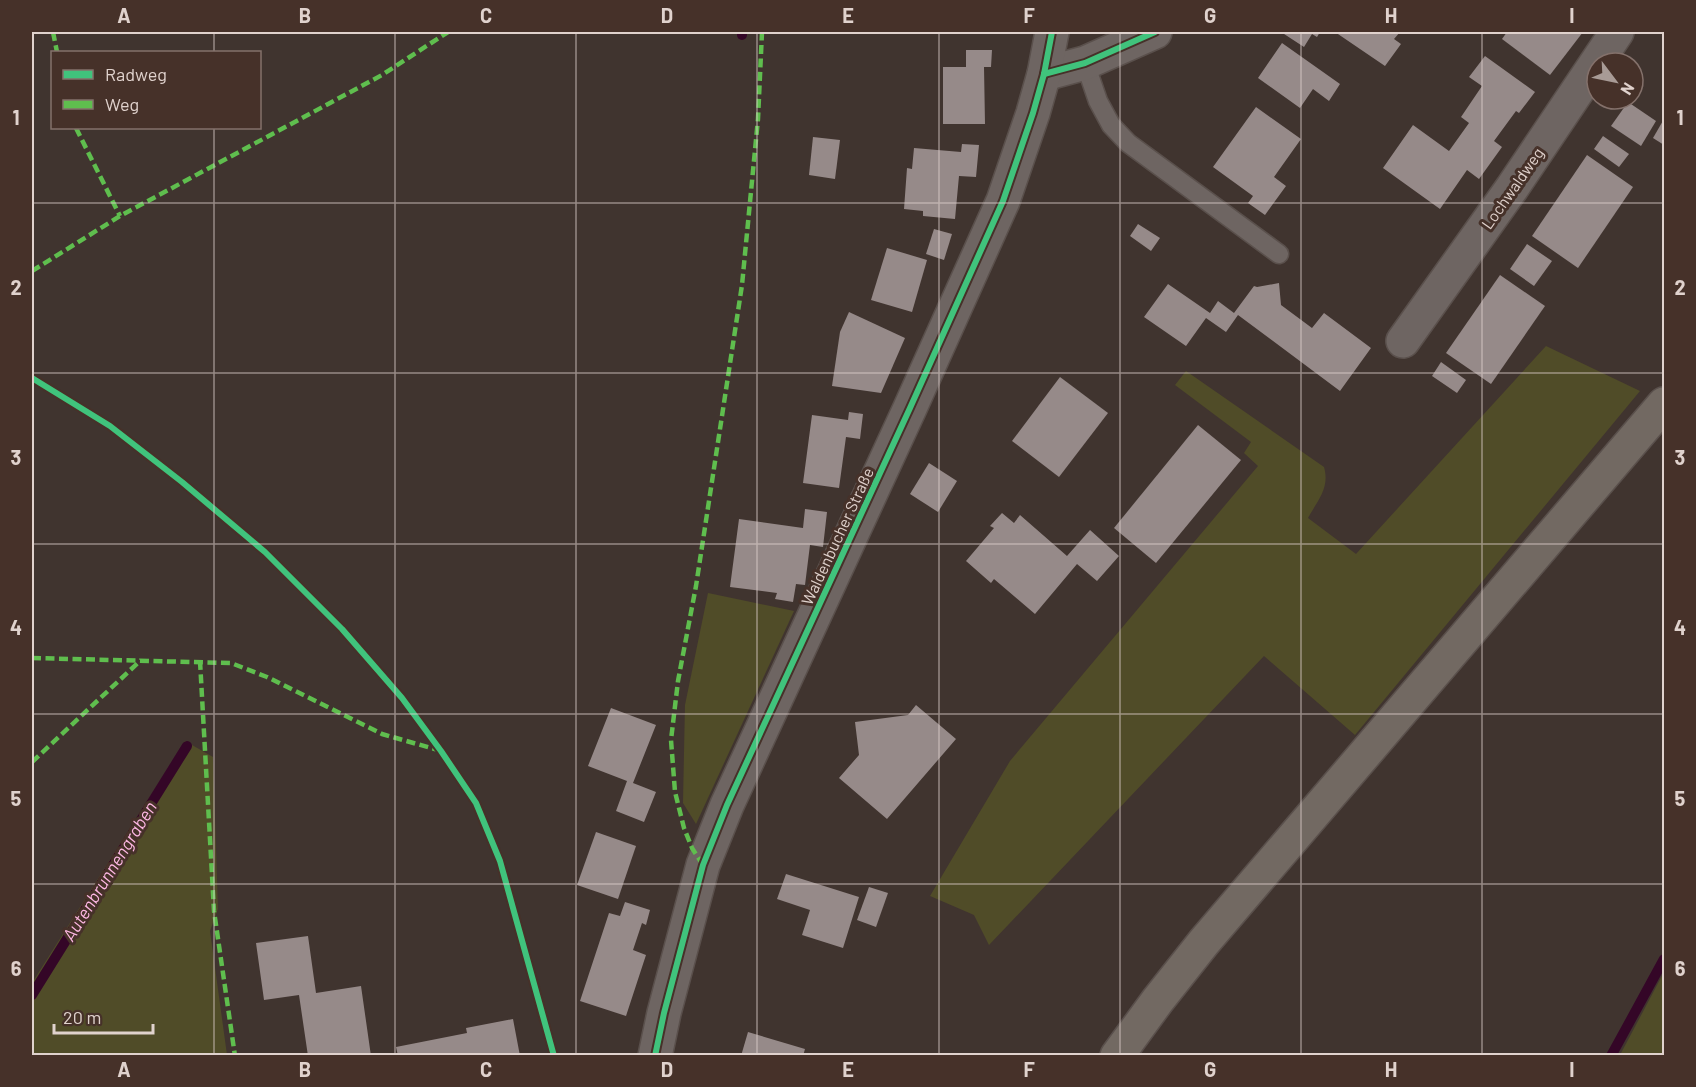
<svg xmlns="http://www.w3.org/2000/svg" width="1696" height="1087" viewBox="0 0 1696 1087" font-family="Barlow,sans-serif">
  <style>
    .green { fill: #504c28 }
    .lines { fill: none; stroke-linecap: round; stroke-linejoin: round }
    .stream { stroke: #340627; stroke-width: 10 }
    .building { fill: #968a89 }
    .lane-casing { stroke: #5a504c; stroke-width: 21 }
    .street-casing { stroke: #5a504c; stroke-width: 36 }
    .secondary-casing { stroke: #5a504c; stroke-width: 36 }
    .lane { stroke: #6e6562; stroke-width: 18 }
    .street { stroke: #6e6562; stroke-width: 33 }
    .secondary { stroke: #726962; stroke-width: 33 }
    .quiet { stroke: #5fbe4e; stroke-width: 4.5; stroke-dasharray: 9 4.5; stroke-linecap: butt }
    .cycleway-casing { stroke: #463129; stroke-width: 10 }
    .cycleway { stroke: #40c37c; stroke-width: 6 }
    .grid { fill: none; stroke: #e0d2cd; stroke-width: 1.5; stroke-opacity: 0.55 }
    .labels { text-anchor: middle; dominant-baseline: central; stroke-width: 6; stroke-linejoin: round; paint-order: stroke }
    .street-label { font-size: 16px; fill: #e0d2cd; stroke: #463129 }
    .water-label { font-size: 18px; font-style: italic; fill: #fdb7e3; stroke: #463129 }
    .neatline { fill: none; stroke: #e0d2cd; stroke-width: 2 }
    .grid-label { font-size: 20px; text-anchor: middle; font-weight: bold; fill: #e0d2cd }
  </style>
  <rect width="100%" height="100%" fill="#40342f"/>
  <g class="green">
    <path d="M1546,346l94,45 -285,344 -91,-79 -275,289 -15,-30 -44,-19 80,-135 248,-295 -14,-13 7,-11 -76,-57 11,-14 138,96c6,21 -6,33 -16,51l48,36z"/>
    <polygon points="708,593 794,611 696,824 683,803 685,705"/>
    <polygon points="185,741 213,757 218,909 210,931 227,1055 32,1055 32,983"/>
    <polygon points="1664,972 1664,1055 1620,1055"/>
  </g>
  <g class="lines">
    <g class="stream">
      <polyline points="742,35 742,32"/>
      <polyline points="32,995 187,746"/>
      <polyline points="1611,1056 1664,959"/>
    </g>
  </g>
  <g class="building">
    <polygon points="1281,32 1320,32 1317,37 1312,34 1304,47"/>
    <polygon points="1335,32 1400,32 1394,39 1401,44 1385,66"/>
    <polygon points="1507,32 1583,32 1550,75 1502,39"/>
    <polygon points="1282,43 1340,84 1329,101 1313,89 1300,108 1258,78"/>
    <polygon points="966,50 992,50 991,67 984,67 985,124 943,124 943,67 966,67"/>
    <polygon points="1485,56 1535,92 1519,113 1516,111 1494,141 1502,147 1479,179 1467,170 1440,209 1383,168 1413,125 1449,151 1469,123 1461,117 1482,86 1469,77"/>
    <polygon points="1628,102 1656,121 1641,146 1611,126"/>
    <polygon points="1256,107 1301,139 1274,177 1286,186 1265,215 1248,203 1253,196 1213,167"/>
    <polygon points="1664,119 1664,145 1653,138"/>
    <polygon points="1603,136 1629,154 1619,167 1594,149"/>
    <polygon points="813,137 840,140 835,179 809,175"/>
    <polygon points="962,144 979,145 976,177 959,176 955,219 923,216 923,211 904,209 907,168 912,169 914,148 961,152"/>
    <polygon points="1587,155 1633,187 1578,268 1532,236"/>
    <polygon points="1138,224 1160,238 1151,251 1130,236"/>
    <polygon points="934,229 952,234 944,260 926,254"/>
    <polygon points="1527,244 1552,261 1534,286 1510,269"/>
    <polygon points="887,248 927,260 912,312 871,300"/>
    <polygon points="1500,275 1545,306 1491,384 1446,353"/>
    <polygon points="1279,283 1281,305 1312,328 1324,313 1371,348 1340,391 1238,315 1226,332 1206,318 1186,346 1144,317 1168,284 1210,313 1218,301 1234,313 1254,286 1257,287"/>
    <polygon points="849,312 905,338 881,393 832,386 840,332"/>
    <polygon points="1441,362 1466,380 1457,393 1432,376"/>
    <polygon points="1060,377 1108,413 1059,477 1012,441"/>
    <polygon points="849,412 863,414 860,439 846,437 839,488 803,483 812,415 848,420"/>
    <polygon points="1198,425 1241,460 1156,563 1114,528"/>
    <polygon points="929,463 957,481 938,512 910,494"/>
    <polygon points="805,509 827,512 823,547 810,545 805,585 796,584 793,602 775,599 777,593 730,587 739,519 803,528"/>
    <polygon points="1002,513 1014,523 1020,515 1067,556 1090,530 1119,556 1097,581 1077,564 1035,614 994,579 991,583 966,561 994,528 990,526"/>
    <polygon points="916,705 956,739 887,819 839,778 859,755 855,722 908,715"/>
    <polygon points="611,708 656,725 633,783 656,792 644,822 616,811 627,781 588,766"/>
    <polygon points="596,832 636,846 618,899 577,885"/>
    <polygon points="786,874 859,897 843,948 802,935 810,910 777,899"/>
    <polygon points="869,887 888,893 876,927 857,920"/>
    <polygon points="625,902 650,910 646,925 642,923 633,950 646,955 626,1016 580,1001 609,913 620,916"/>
    <polygon points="308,936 316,993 361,986 371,1056 308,1056 299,995 264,1000 256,943"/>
    <polygon points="513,1019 520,1056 398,1056 396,1047 467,1033 466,1028"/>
    <polygon points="748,1032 805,1049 803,1056 741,1056"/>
  </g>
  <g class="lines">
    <defs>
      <polyline id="lane" points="1085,63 1098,101 1111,125 1128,143 1279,254"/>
      <g id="street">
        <polyline points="1044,74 1085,63 1155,32"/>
        <polyline points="1403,341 1512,188 1617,32"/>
        <polyline points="655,1056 664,1013 703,865 727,805 910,408 1003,201 1033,113 1044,74 1052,32"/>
      </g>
      <polyline id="secondary" points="1117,1056 1158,1000 1204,942 1664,404"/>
    </defs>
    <use href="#lane" class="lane-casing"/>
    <use href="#street" class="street-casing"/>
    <use href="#secondary" class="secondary-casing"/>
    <use href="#lane" class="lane"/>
    <use href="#street" class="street"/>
    <use href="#secondary" class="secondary"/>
    <g class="quiet">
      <polyline points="53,32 57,52"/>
      <polyline points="76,128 120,216"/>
      <polyline points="32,271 120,216 382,75 448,32"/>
      <polyline points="32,658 231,663 267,677 382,734 438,750"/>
      <polyline points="200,661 214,911 235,1056"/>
      <polyline points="32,762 141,660"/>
      <polyline points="703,865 692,848 684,828 675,792 671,740 678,681 696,586 742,285 758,119 762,32"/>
    </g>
    <defs>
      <g id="cycleway">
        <polyline points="1044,74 1085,63 1155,32"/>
        <polyline points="32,378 110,426 182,482 265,552 342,629 402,698 441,751 476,803 500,861 554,1056"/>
        <polyline points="655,1056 664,1013 703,865 727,805 910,408 1003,201 1033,113 1044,74 1052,32"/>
      </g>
    </defs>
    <use href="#cycleway" class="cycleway-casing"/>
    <use href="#cycleway" class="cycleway"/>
  </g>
  <path class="grid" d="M214,32v20M395,32v1024M576,32v1024M757,32v1024M939,32v1024M1120,32v1024M1301,32v1024M1482,32v1024M214,128v928M32,203h1632M32,373h1632M32,544h1632M32,714h1632M32,884h1632"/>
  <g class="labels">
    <g class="street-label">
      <text transform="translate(1512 188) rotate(-55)">Lochwaldweg</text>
      <text transform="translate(837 536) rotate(-65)">Waldenbucher Straße</text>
    </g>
    <g class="water-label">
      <text transform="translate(109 871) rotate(-58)">Autenbrunnengraben</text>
    </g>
  </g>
  <rect width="1696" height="1087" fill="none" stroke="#463129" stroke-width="66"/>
  <rect x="51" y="51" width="210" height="78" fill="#463129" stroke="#84716b" stroke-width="1.5"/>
  <rect x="63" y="70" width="30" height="9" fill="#40c37c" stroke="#84716b" stroke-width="1.5"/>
  <text x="105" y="81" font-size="18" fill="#e0d2cd">Radweg</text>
  <rect x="63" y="100" width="30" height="9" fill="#5fbe4e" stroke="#84716b" stroke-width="1.5"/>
  <text x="105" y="111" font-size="18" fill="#e0d2cd">Weg</text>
  <g transform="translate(1615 81) rotate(122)"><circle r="28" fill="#463129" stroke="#84716b" stroke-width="1.5"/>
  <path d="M0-4.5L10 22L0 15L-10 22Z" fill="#a89b96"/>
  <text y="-9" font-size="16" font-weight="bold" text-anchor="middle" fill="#e0d2cd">N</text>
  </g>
  <path d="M54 1024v9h99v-9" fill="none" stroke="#e0d2cd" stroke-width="3"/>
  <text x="63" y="1024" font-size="18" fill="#e0d2cd" stroke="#463129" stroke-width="4.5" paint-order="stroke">20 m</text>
  <rect x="33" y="33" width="1630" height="1021" class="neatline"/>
  <g class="grid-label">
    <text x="124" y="23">A</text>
    <text x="305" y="23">B</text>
    <text x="486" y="23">C</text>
    <text x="667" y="23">D</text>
    <text x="848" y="23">E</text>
    <text x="1029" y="23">F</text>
    <text x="1210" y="23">G</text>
    <text x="1391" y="23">H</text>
    <text x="1572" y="23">I</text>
    <text x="16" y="125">1</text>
    <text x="1680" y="125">1</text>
    <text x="16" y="295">2</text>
    <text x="1680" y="295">2</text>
    <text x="16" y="465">3</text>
    <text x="1680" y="465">3</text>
    <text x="16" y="635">4</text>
    <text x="1680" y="635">4</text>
    <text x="16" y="806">5</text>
    <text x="1680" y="806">5</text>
    <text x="16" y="976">6</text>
    <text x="1680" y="976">6</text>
    <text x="124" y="1077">A</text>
    <text x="305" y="1077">B</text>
    <text x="486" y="1077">C</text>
    <text x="667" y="1077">D</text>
    <text x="848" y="1077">E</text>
    <text x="1029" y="1077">F</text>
    <text x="1210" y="1077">G</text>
    <text x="1391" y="1077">H</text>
    <text x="1572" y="1077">I</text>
  </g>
</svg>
